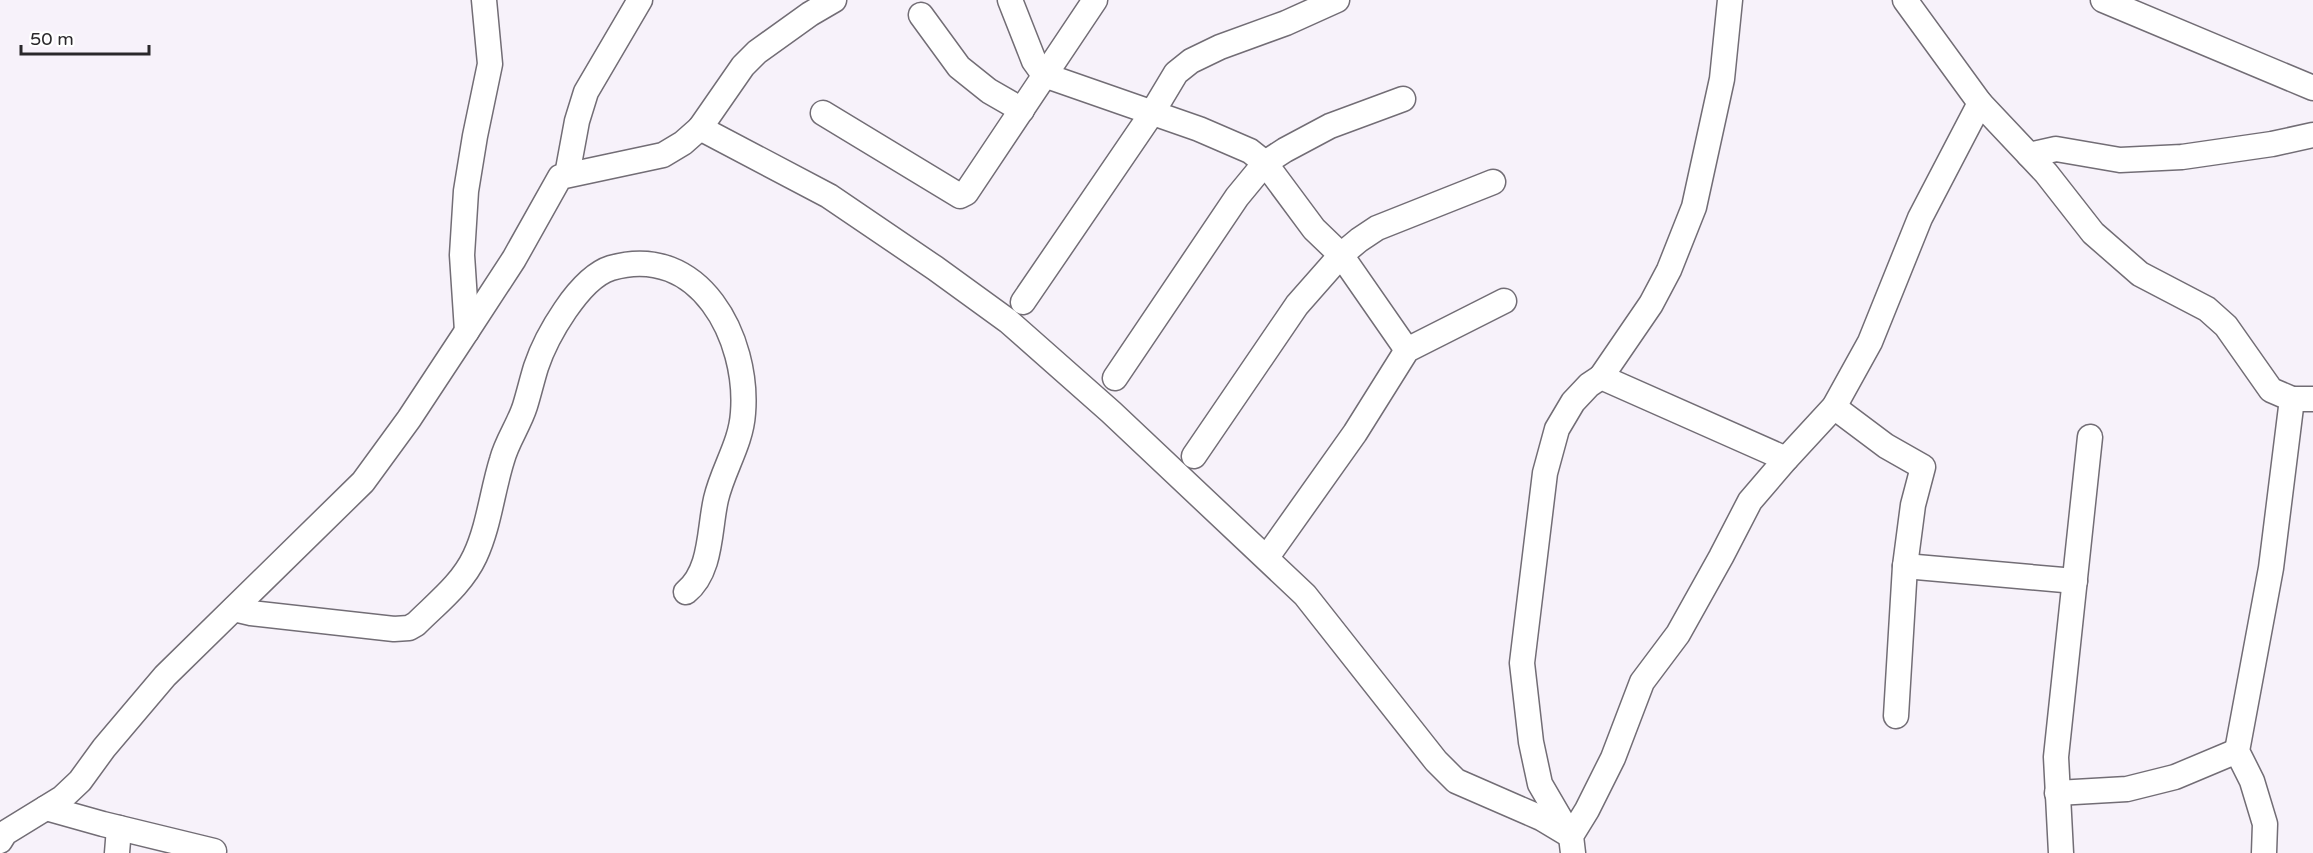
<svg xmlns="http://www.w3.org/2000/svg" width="2313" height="853" viewBox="0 0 2313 853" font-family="'Varela Round',sans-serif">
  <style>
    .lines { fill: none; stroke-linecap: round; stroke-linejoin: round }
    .minor-casing { stroke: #726d75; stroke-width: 27 }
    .minor { stroke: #fff; stroke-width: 24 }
  </style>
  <rect width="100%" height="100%" fill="#f7f2fa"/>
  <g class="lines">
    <defs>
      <g id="minor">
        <polyline points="1010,0 1034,61 1044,75 1199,129 1250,151 1265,163 1314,229 1341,255 1407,350"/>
        <polyline points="1905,0 1980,103 2046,173 2093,233 2140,274 2207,309 2226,326 2271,390 2292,399 2313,399"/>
        <polyline points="2103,0 2313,88"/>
        <polyline points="921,15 959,67 989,91 1022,110"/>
        <polyline points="823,113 960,196 966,193 1095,0"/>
        <polyline points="700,128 829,196 935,268 1008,321 1111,412 1305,595 1436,761 1456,781 1541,818 1571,836"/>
        <polyline points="2029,155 2056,149 2120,160 2182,157 2272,144 2313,135"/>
        <polyline points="567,175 577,121 586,92 640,0"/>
        <polyline points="1023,302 1152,113 1176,73 1191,61 1220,47 1286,23 1337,0"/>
        <polyline points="467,331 462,255 466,191 475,136 490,64 484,0"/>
        <polyline points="1601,377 1651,304 1669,270 1694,207 1722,79 1730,0"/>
        <polyline points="1115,378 1237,197 1265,163 1285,150 1330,126 1403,99"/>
        <polyline points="1834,407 1886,446 1923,467 1913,505 1905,566 1896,716"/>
        <polyline points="1194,456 1297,305 1341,255 1359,240 1377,228 1493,182"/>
        <polyline points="1267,557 1355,433 1407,350 1504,301"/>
        <polyline points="1905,566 2075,581"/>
        <path d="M234,609l17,4 143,16 15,-1 7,-4c21,-21 46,-40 59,-68 14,-30 17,-64 27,-96 5,-19 17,-35 23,-54 4,-13 7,-26 11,-39 10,-30 43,-89 75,-99 89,-26 138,71 132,145 -2,31 -20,56 -27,86 -7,30 -4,72 -30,93"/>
        <polyline points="2057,793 2127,789 2175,777 2237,751"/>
        <polyline points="46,808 103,824 214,851"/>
        <polyline points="1568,832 1540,784 1531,742 1522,663 1545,473 1557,429 1573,402 1589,385 1601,377 1786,459"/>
        <polyline points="0,841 5,833 62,798 80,781 104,748 165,676 363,482 409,419 467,331 514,259 560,177 663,155 683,143 700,128 743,66 757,52 810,14 834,0"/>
        <polyline points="117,853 119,828"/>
        <polyline points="1573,853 1571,836 1587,810 1613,758 1642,682 1678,634 1721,557 1750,501 1786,459 1834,407 1870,342 1920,218 1980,103"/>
        <polyline points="2061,853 2056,757 2090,437"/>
        <polyline points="2264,853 2265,824 2252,781 2237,751 2271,568 2292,399"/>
      </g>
    </defs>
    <use href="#minor" class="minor-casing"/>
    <use href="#minor" class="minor"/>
  </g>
  <path d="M21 45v9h128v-9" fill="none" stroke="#2a282b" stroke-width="3"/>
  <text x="30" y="45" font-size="18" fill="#2a282b" stroke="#ffffff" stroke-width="4.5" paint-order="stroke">50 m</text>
</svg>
